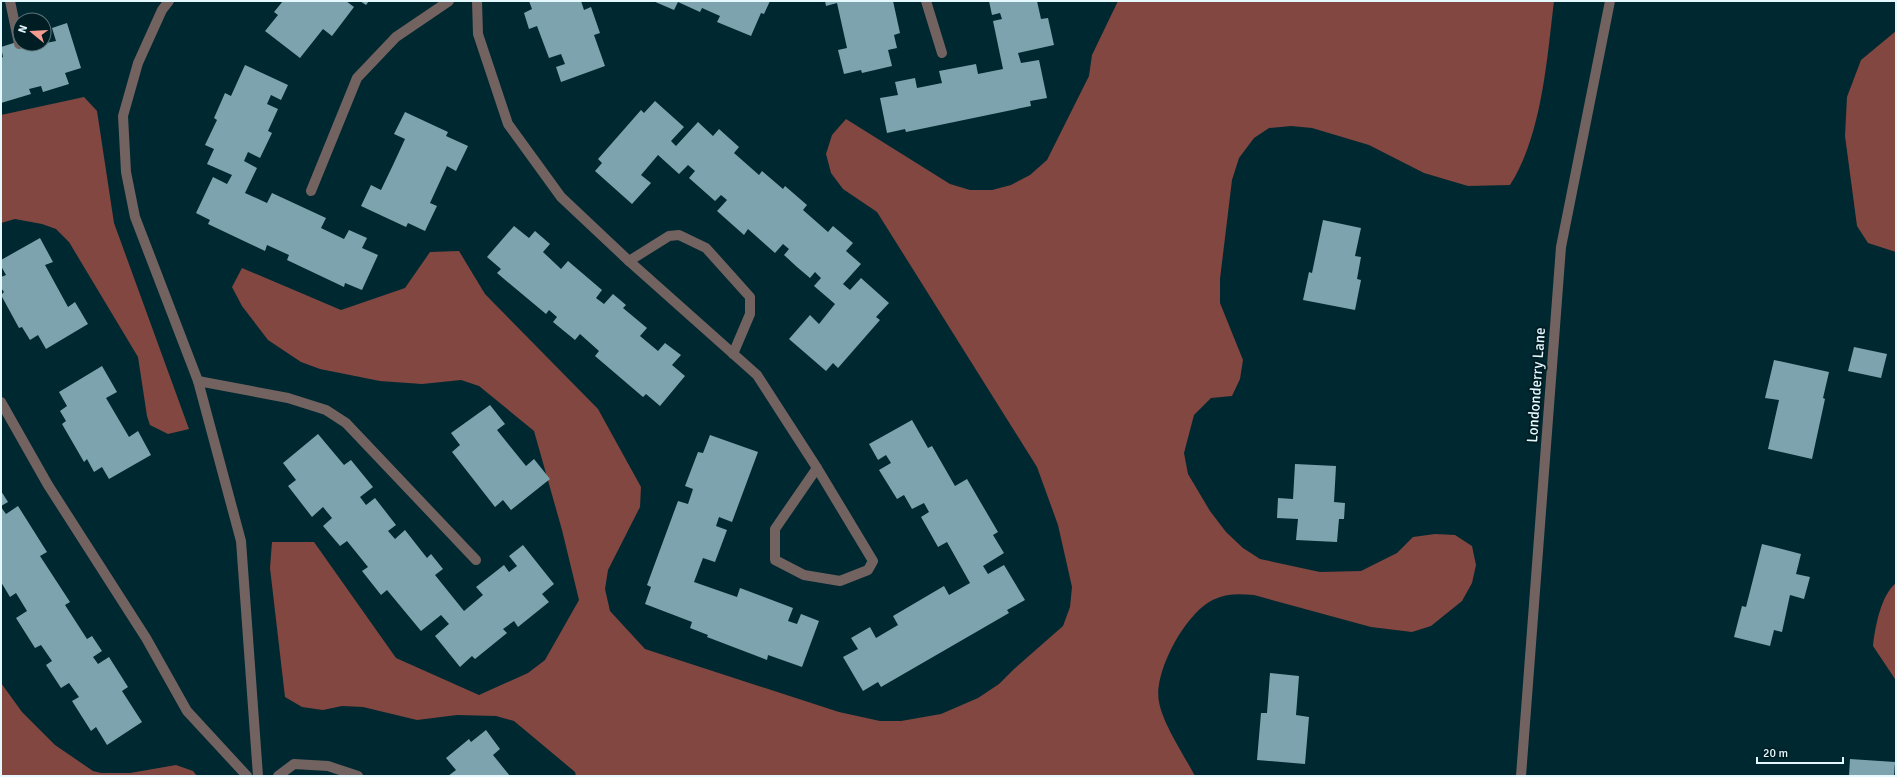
<svg xmlns="http://www.w3.org/2000/svg" width="1897" height="777" viewBox="0 0 1897 777" font-family="Signika,sans-serif">
  <style>
    .forest { fill: #814740 }
    .building { fill: #7da4ae }
    .lines { fill: none; stroke-linecap: round; stroke-linejoin: round }
    .minor { stroke: #726260; stroke-width: 10 }
    .labels { text-anchor: middle; dominant-baseline: central; stroke-width: 4; stroke-linejoin: round; paint-order: stroke }
    .street-label { font-size: 15px; fill: #e4f9fe; stroke: #011d24 }
  </style>
  <rect width="100%" height="100%" fill="#002830"/>
  <g class="forest">
    <path d="M1118,1h436c-7,58 -12,134 -44,184l-42,1 -44,-13 -55,-28 -57,-17 -21,-2 -22,2 -15,10 -15,20 -7,22 -12,99v24l23,57 -3,19 -8,17 -21,2 -17,17 -10,38 4,21 22,37 16,21 17,16 17,11 60,13 41,-1 36,-18 16,-16 22,-3 20,1 17,11 4,19 -4,18 -10,18 -31,25 -19,6 -41,-5 -117,-32c-14,-1 -26,-2 -39,4 -28,11 -62,73 -56,103 4,22 25,53 36,74h-619l-1,-4 -61,-51 -18,-5 -39,-1 -40,5 -54,-13 -21,-1 -19,4 -21,-3 -17,-10 -15,-129 2,-26h42l82,116 83,37 49,-22 17,-13 34,-60 -17,-70 -28,-99 -55,-45 -18,-6 -39,4 -42,-3 -60,-12 -19,-7 -33,-22 -26,-34 -10,-19 10,-19 99,42 64,-22 25,-36 29,-1 26,43 113,115 43,78 -1,20 -32,63 -3,19 5,22 35,38 194,63 41,9h21l40,-7 37,-16 21,-14 15,-15 49,-43 7,-19 2,-20 -14,-62 -21,-58 -160,-255 -34,-23 -12,-16 -5,-19 6,-19 14,-16 104,65 20,6h22l19,-5 19,-10 17,-15 42,-84 3,-21z"/>
    <polygon points="1896,31 1896,252 1868,243 1857,226 1845,136 1847,97 1861,60"/>
    <polygon points="84,97 97,111 114,223 189,429 168,434 150,425 147,416 138,357 69,242 56,229 42,224 15,219 1,223 1,115"/>
    <path d="M1896,583v104l-1,-8 -22,-33c2,-19 8,-51 23,-63z"/>
    <polygon points="1,683 22,712 55,745 93,771 101,773 130,773 176,765 193,771 197,776 1,776"/>
  </g>
  <g class="building">
    <polygon points="283,1 346,1 354,7 332,36 323,29 300,58 265,31 278,15 274,12"/>
    <polygon points="360,1 369,1 366,5"/>
    <polygon points="529,1 581,1 584,10 591,7 600,33 594,35 605,66 561,82 556,67 565,64 561,54 549,58 537,26 529,29 524,13 532,9"/>
    <polygon points="653,1 770,1 764,14 761,13 751,36 717,22 720,16 702,8 700,12 678,2 674,10"/>
    <polygon points="825,1 893,1 900,33 894,35 897,48 888,50 892,66 862,73 861,70 844,74 838,50 847,48 837,3 826,6"/>
    <polygon points="989,1 1037,1 1041,19 1048,18 1054,45 1018,53 1021,63 1039,60 1047,98 1030,101 1031,106 906,132 905,129 887,133 880,98 898,95 895,82 915,78 917,88 942,83 939,71 976,64 978,74 1003,69 993,21 1002,19 1000,13 992,15"/>
    <polygon points="67,23 81,68 65,73 69,84 43,92 41,86 29,89 31,94 1,103 1,58 3,57 1,47 20,41 20,44 44,44 45,37 46,43 56,41 52,28"/>
    <polygon points="245,65 288,85 281,100 271,95 267,104 278,109 268,131 272,133 260,158 248,152 244,161 257,168 245,193 267,203 272,193 326,218 321,228 344,239 349,230 367,238 362,248 378,255 362,290 345,283 344,287 287,260 289,255 267,245 265,251 208,224 210,220 196,213 213,177 227,184 232,175 207,164 214,149 205,145 217,120 214,118 225,93 231,96"/>
    <polygon points="655,101 684,127 671,141 676,146 698,122 713,136 719,129 739,147 734,153 759,175 762,171 783,189 785,186 807,205 803,210 828,232 833,226 853,243 846,251 861,264 843,284 850,290 861,278 889,303 876,317 880,320 838,368 833,363 826,371 789,339 810,315 819,324 835,304 814,286 821,278 815,272 810,278 797,267 784,255 789,249 783,244 775,253 748,229 744,235 717,211 727,200 721,195 715,201 689,178 695,171 688,165 679,174 658,155 641,175 651,183 632,204 595,171 602,163 598,159 641,110 644,113"/>
    <polygon points="405,112 448,132 446,136 468,146 456,171 447,166 430,203 437,206 425,231 408,223 406,227 361,206 371,185 381,190 393,165 405,139 394,134"/>
    <polygon points="1323,220 1361,228 1355,256 1361,257 1357,279 1361,280 1355,310 1303,300 1309,272 1312,273"/>
    <polygon points="514,226 529,238 535,231 550,244 543,252 561,269 568,261 602,290 596,298 604,304 613,294 626,305 623,308 647,328 640,336 658,351 665,343 681,355 672,365 685,376 660,406 646,394 643,397 595,356 599,351 580,334 575,340 553,322 557,317 549,310 546,314 497,273 501,269 487,257"/>
    <polygon points="40,238 53,262 45,265 68,307 75,302 88,324 46,349 38,335 30,340 22,327 19,328 1,295 4,292 1,288 1,277 6,275 1,266 1,260"/>
    <polygon points="1854,347 1887,354 1881,378 1848,371"/>
    <polygon points="1774,360 1829,372 1823,398 1825,399 1812,459 1768,449 1779,400 1765,398"/>
    <polygon points="102,366 117,392 106,398 129,437 138,431 151,455 109,479 102,467 94,472 87,459 84,462 62,424 66,421 60,411 67,406 59,392"/>
    <polygon points="490,405 505,424 497,430 526,466 534,459 550,479 511,510 503,500 495,507 452,452 460,445 451,433"/>
    <polygon points="912,420 928,448 932,446 955,486 967,479 998,532 993,535 1004,553 983,566 988,574 1004,565 1025,600 1007,610 1009,613 881,687 878,682 863,691 843,657 858,649 851,638 870,627 876,638 898,625 893,616 944,586 949,595 970,583 947,542 938,547 929,531 921,517 929,512 924,503 912,509 904,495 897,499 879,470 891,463 886,455 878,460 869,444"/>
    <polygon points="318,434 344,465 351,460 373,487 360,497 366,505 375,498 396,525 388,531 395,539 405,530 427,558 431,554 443,569 435,575 464,611 483,595 476,587 504,565 509,572 517,566 509,556 523,545 554,584 542,594 549,602 518,627 514,621 503,629 507,633 475,659 472,656 460,667 435,636 449,624 441,615 421,631 387,590 381,595 362,571 368,567 347,541 340,546 323,526 332,518 323,507 312,517 288,486 296,480 283,463"/>
    <polygon points="710,435 758,452 732,522 719,517 716,526 727,530 715,562 703,558 694,582 737,597 740,588 793,608 788,621 797,624 801,614 819,621 802,667 768,655 767,660 707,637 708,635 690,628 692,622 645,604 651,587 647,585 678,501 688,504 693,489 685,486 698,452 703,453"/>
    <polygon points="1295,464 1336,466 1334,502 1345,503 1344,519 1339,519 1337,542 1296,540 1298,519 1277,518 1278,498 1293,499"/>
    <polygon points="1,491 8,502 1,506"/>
    <polygon points="18,506 47,552 40,556 70,602 65,605 87,639 92,636 102,651 93,657 98,664 109,657 128,687 122,691 142,722 107,745 96,727 91,731 72,701 79,697 69,683 61,688 46,665 52,661 41,645 35,648 16,618 27,611 16,593 10,597 1,582 1,507 6,514"/>
    <polygon points="1762,544 1801,554 1796,574 1810,577 1804,599 1790,595 1782,632 1774,630 1770,646 1734,637 1742,606 1746,607"/>
    <polygon points="1270,673 1299,676 1296,715 1309,717 1305,764 1257,760 1261,713 1267,713"/>
    <polygon points="486,730 500,749 493,755 510,776 448,776 456,770 446,758 469,739 471,742"/>
    <polygon points="1850,759 1895,762 1894,776 1849,776"/>
  </g>
  <g class="lines">
    <g class="minor">
      <polyline points="10,1 19,44"/>
      <polyline points="169,1 162,10 138,63 123,116 126,172 135,217 198,381 241,541 258,776"/>
      <polyline points="477,1 478,34 508,124 561,197 629,261 757,375 817,468"/>
      <polyline points="926,1 942,53"/>
      <polyline points="311,191 357,78 396,37 449,1"/>
      <polyline points="629,261 669,236 679,235 706,248 750,297 750,314 733,354"/>
      <polyline points="198,381 288,398 326,410 346,423 476,560"/>
      <polyline points="1,402 48,485 146,638 187,711 247,776"/>
      <polygon points="817,468 873,561 868,570 840,581 804,575 775,560 775,529"/>
      <polyline points="278,776 294,764 328,766 358,776"/>
      <polyline points="1521,776 1561,247 1610,1"/>
    </g>
  </g>
  <g class="labels">
    <g class="street-label">
      <text transform="translate(1536 385) rotate(-86)">Londonderry Lane</text>
    </g>
  </g>
  <rect width="1897" height="777" fill="none" stroke="#e4f9fe" stroke-width="4"/>
  <g transform="translate(32 32) rotate(288)"><circle r="19" fill="#011d24" stroke="#5c757b"/>
  <path d="M0-3L7 15L0 10L-7 15Z" fill="#f59c90"/>
  <text y="-6" font-size="11" font-weight="bold" text-anchor="middle" fill="#e4f9fe">N</text>
  </g>
  <path d="M1757 757v6h86v-6" fill="none" stroke="#e4f9fe" stroke-width="2"/>
  <text x="1763" y="757" font-size="12" fill="#e4f9fe" stroke="#011d24" stroke-width="3" paint-order="stroke">20 m</text>
</svg>
